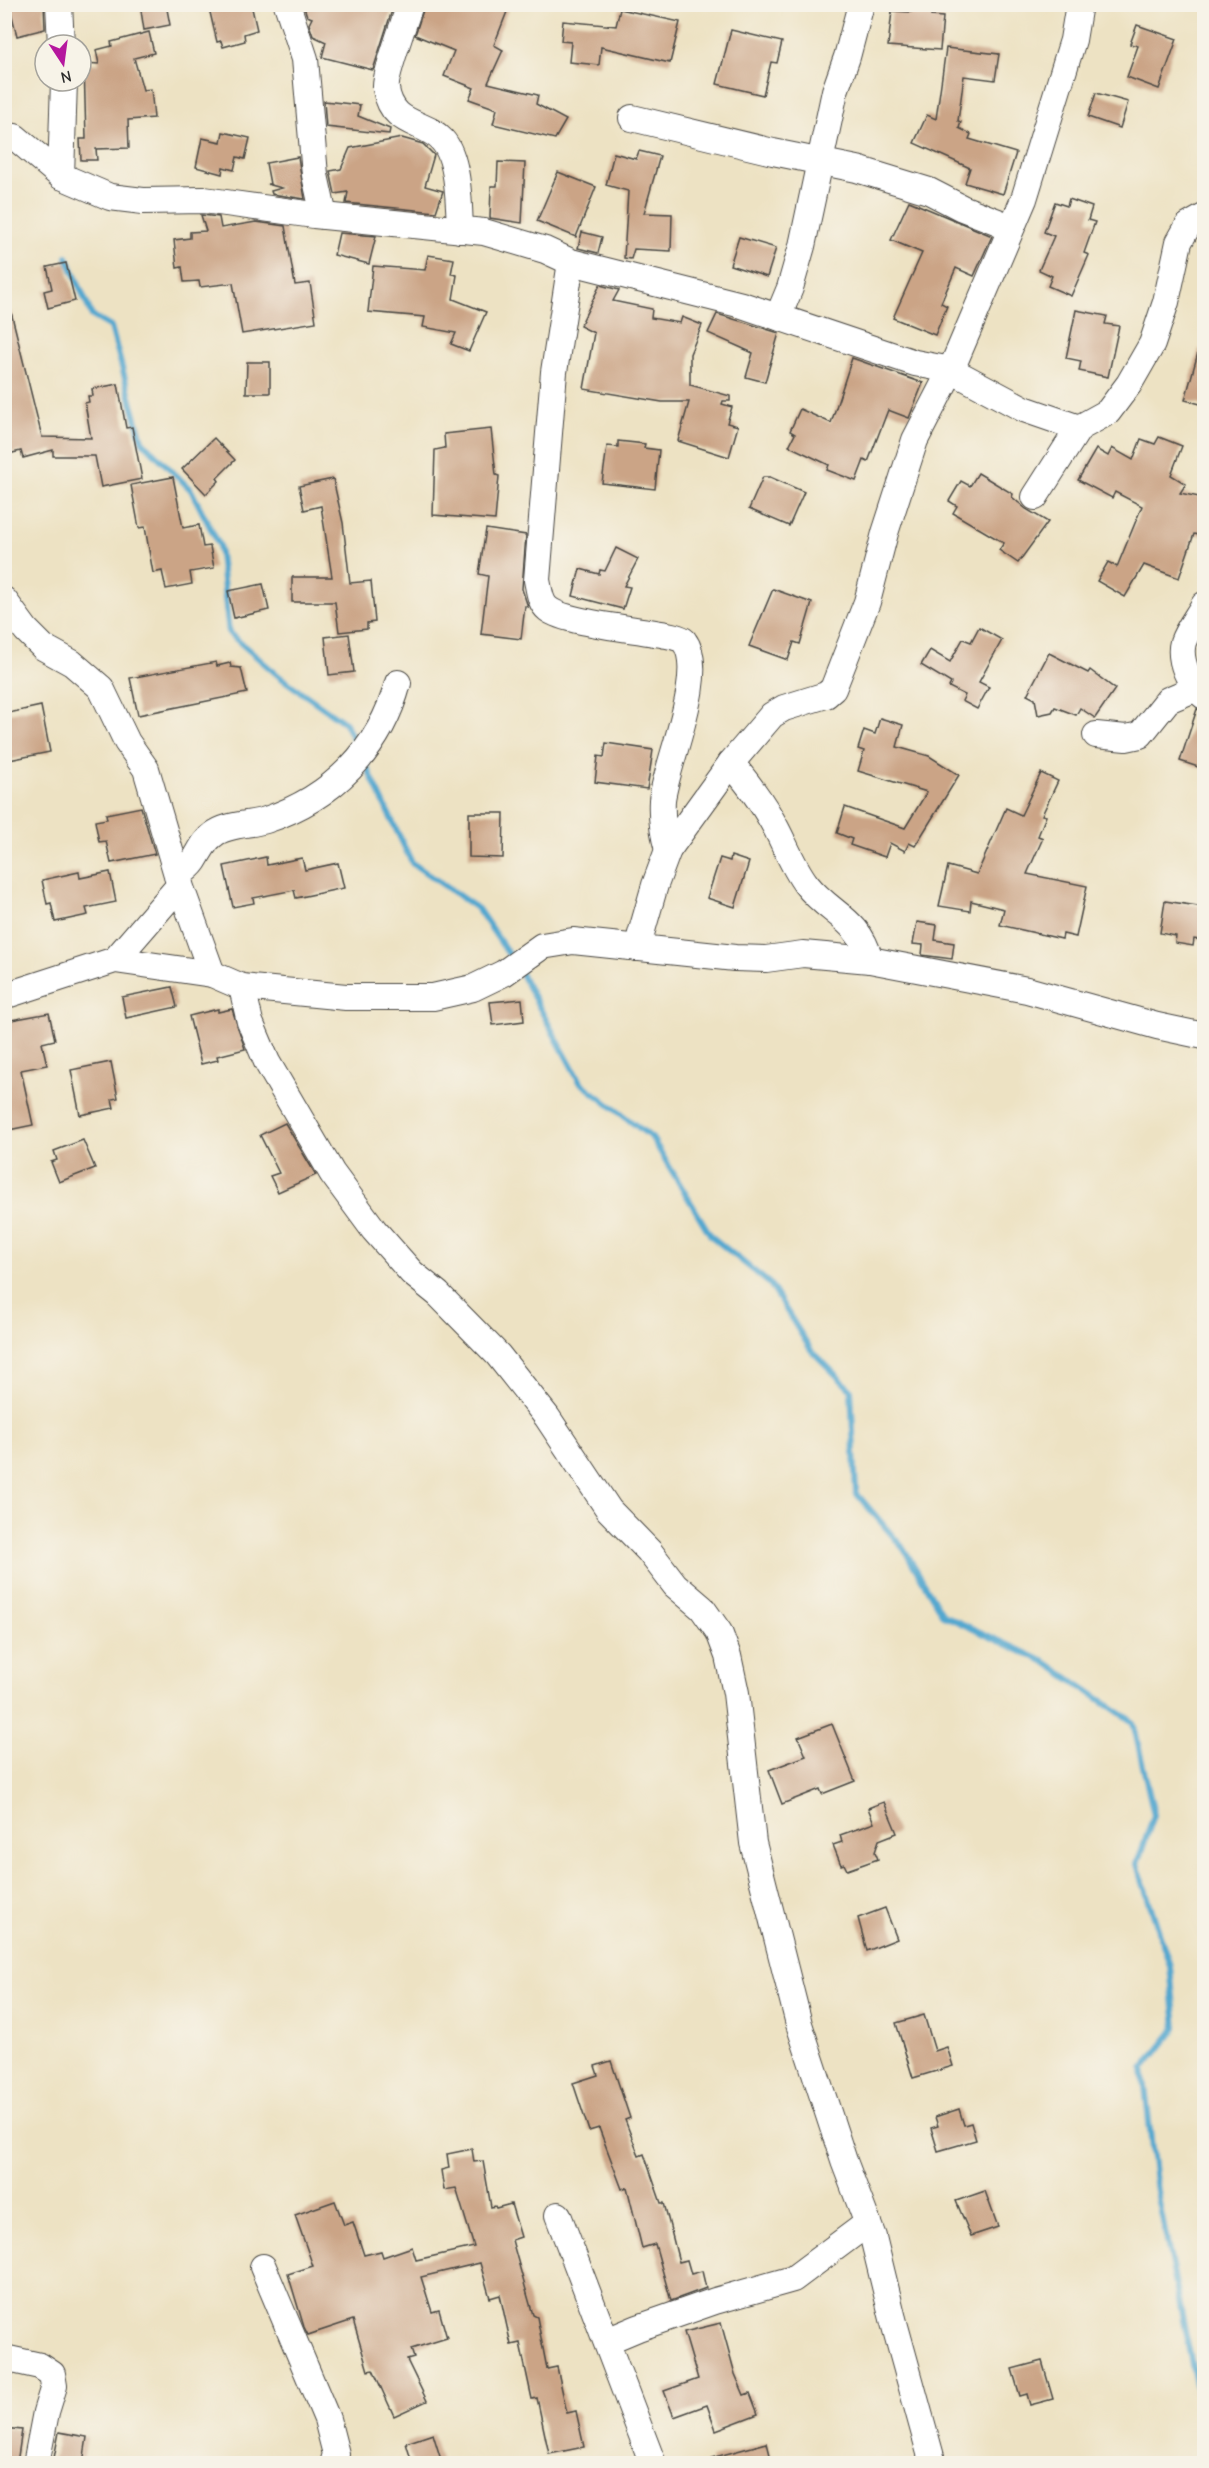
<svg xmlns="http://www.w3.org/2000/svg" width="1209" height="2468" viewBox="0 0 1209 2468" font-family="'Comic Neue',sans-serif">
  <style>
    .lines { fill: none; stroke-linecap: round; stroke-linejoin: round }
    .stream { stroke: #53a7cf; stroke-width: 6 }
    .building { fill: #cba486 }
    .minor-casing { stroke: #484642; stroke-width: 28 }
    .minor { stroke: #fff; stroke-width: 26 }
  </style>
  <rect width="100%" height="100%" fill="#f7f3e8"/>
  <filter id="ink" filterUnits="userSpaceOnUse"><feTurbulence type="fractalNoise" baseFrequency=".0167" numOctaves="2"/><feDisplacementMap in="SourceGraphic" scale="12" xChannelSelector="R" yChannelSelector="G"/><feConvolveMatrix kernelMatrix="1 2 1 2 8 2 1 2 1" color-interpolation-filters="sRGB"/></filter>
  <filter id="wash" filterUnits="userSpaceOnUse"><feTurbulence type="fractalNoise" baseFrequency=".008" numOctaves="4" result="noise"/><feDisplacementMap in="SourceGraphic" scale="24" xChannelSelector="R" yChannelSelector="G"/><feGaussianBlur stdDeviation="1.35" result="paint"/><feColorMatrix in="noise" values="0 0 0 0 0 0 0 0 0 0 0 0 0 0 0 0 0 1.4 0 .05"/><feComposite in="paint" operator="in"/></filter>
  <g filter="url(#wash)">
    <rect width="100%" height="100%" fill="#ede2c3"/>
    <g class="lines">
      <g class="stream">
        <polyline points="67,257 92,316 111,327 142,441 191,490 219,545 229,633 280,677 345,723 358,749"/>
        <polyline points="364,761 412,863 478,909 512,959"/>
        <polyline points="519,970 580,1082 652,1138 711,1236 770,1284 811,1350 851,1390 856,1493 904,1549 943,1615 1045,1662 1133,1722 1154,1815 1137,1864 1170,1966 1176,2028 1143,2069 1157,2192 1202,2414 1204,2416"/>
      </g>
    </g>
    <g id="blocks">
      <g class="building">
        <polygon points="9,4 44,4 45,29 17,36"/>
        <polygon points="140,4 166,4 170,25 144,30"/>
        <polygon points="208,4 251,4 257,30 244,34 245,41 223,47 221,41 217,42"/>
        <polygon points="303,4 394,4 373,70 322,57 326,42 313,36 309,24 312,18 307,16"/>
        <polygon points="425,4 510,4 494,45 503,50 488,83 538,95 536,104 566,120 555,139 493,124 497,109 469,99 474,88 444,76 454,51 415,35"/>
        <polygon points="912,6 932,8 931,16 943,17 940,50 888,46 892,11 911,12"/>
        <polygon points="620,9 680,22 670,63 601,47 599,65 569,62 571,42 561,41 563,21 616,26"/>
        <polygon points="1137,25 1177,39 1159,89 1127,77 1138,46 1130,44"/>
        <polygon points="731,30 782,42 777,63 771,62 763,95 717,84"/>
        <polygon points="149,32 154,53 134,58 143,90 151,89 154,118 128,120 129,148 96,149 97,160 81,160 80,139 86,139 84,63 99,64 96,50 112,46 111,42"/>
        <polygon points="946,48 999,54 995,80 964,76 958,121 961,122 959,128 971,134 969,139 1016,153 1003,194 965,183 970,168 914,143 927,115 936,119"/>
        <polygon points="1096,93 1128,102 1120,128 1088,117"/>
        <polygon points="324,101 360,105 358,116 390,129 389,134 326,127"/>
        <polygon points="223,132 250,138 245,159 237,157 234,170 223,167 222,174 196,167 202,138 221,142"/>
        <polygon points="402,138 423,144 434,155 425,186 443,191 436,212 346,203 348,192 335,194 330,171 341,169 350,148"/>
        <polygon points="639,151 660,156 644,213 672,214 671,251 634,249 631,259 624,258 628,191 606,185 614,153 636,159"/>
        <polygon points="298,157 305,199 272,194 271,191 282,188 267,184 270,184 266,163"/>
        <polygon points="498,162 525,163 522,223 490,218 491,186 497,186"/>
        <polygon points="558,172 596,187 576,237 537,221"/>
        <polygon points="1069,199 1092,207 1088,220 1095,222 1084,253 1089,255 1071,296 1048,286 1052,276 1039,270 1054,236 1044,232 1055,202 1067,206"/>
        <polygon points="909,201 992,236 974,276 956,268 941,303 947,306 935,335 893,318 922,253 891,240"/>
        <polygon points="201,215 219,217 221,228 256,222 285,226 295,285 310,283 316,322 242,334 233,283 200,287 199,281 184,282 182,267 177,268 174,240 190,238 190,232 206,231"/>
        <polygon points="582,232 602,237 598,253 578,248"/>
        <polygon points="339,233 376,236 369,264 334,255"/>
        <polygon points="739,237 776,248 767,277 730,265"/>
        <polygon points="428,255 454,259 451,274 457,275 453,299 486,312 469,351 451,344 456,333 423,327 425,317 368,312 373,266 425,270"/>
        <polygon points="66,263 75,301 48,308 44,291 52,289 47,267"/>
        <polygon points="600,285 619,290 613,301 652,309 651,318 680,323 682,317 702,325 690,354 690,385 730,396 730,401 723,401 722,404 732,407 727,423 738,426 729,457 678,441 689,402 662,402 584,389 594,333 580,326"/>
        <polygon points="1076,310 1107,316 1105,324 1119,326 1108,377 1079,371 1081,361 1066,358"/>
        <polygon points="11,312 42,437 91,438 85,403 89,402 88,396 93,396 92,389 118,384 126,428 132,427 142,479 101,487 95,456 53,456 53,450 23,458 21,451 4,455 4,313"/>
        <polygon points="717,314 779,333 765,382 746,377 753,353 708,333"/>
        <polygon points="1199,349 1204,350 1204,405 1185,400"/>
        <polygon points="852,358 923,383 909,418 888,410 868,462 864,460 856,481 827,470 829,465 789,446 795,434 790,431 800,409 831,423"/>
        <polygon points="247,362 270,362 270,393 246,393"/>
        <polygon points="491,429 496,475 499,476 495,520 433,515 435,450 445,448 444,434"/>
        <polygon points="1159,437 1182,446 1171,475 1186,484 1180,493 1204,498 1204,536 1194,534 1179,578 1144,565 1125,597 1097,581 1108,562 1117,567 1142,506 1115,492 1112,498 1078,480 1096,449 1108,456 1112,448 1133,460 1141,439 1155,444"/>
        <polygon points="214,438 235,460 217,478 219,481 206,494 182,469"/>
        <polygon points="618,441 645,444 644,448 659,450 655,489 602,483 607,446 618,447"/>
        <polygon points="978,473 1013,494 1012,497 1026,509 1048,522 1018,563 999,550 1004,543 953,513 957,506 949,501 961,481 970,486"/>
        <polygon points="173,477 183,528 199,525 203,547 210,546 214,568 190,572 192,584 166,589 162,571 153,573 145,527 139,528 131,485"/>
        <polygon points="763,477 770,477 804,492 789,526 749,509"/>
        <polygon points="333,479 343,523 350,583 371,581 375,622 367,623 367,629 339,632 335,602 292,602 292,577 332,577 321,506 304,510 299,486"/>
        <polygon points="486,529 526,535 522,589 528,607 525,606 521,639 481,634 488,576 479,574"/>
        <polygon points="616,548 638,559 624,586 630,587 623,609 573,596 580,569 599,574 600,570 605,571"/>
        <polygon points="263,584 269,610 234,618 228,591"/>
        <polygon points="773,589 812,603 800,644 794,642 788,660 749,646"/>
        <polygon points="979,627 1002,640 979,682 989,687 977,709 962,701 965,695 949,687 951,683 921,665 930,650 950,662 963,639 971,642"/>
        <polygon points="349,634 354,672 329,675 325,637"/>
        <polygon points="1049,653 1088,673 1090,670 1115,689 1095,718 1080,708 1076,715 1055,707 1052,712 1038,715 1035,699 1027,695"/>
        <polygon points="216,662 217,666 230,663 231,667 241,668 247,693 138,715 130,678"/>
        <polygon points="41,706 50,752 4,761 4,714"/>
        <polygon points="1197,709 1204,711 1204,769 1180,761"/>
        <polygon points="880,718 903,725 897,747 929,756 959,775 915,846 909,843 905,851 890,843 885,857 850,845 852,839 837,833 845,807 905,828 927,792 858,771 864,751 858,749 864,730 875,734"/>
        <polygon points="606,743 653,750 647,789 595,782 598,756 604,757"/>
        <polygon points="1041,773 1058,781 1042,815 1046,816 1038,836 1043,838 1027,874 1087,886 1076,937 1063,934 1062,939 1000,925 1004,909 971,901 970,911 939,906 948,866 977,874 1006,808 1021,815"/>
        <polygon points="141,807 155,854 111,863 106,841 99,842 95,821 107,819 106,814"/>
        <polygon points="469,813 504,813 503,858 469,857"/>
        <polygon points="731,856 749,862 735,907 707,898 720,858 730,861"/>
        <polygon points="266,857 267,865 302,858 305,870 338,863 344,888 296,898 294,890 253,898 254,903 233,907 224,866"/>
        <polygon points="79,872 80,878 110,872 116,902 86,908 88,915 55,922 51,903 47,904 42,880"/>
        <polygon points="1165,901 1204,907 1200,940 1194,939 1193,946 1175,943 1176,936 1160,933"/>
        <polygon points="917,922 937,925 935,940 954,943 952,959 922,955 923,945 913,944"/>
        <polygon points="172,987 177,1007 126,1018 122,997"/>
        <polygon points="522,999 524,1021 493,1025 490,1002"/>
        <polygon points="218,1009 218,1012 232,1009 245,1049 217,1056 218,1060 201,1064 189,1016"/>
        <polygon points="49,1013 55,1040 42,1043 47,1065 21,1070 33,1125 4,1131 6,1021"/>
        <polygon points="111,1062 118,1098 112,1099 114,1108 80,1115 71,1070"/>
        <polygon points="285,1123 316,1175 278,1192 270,1176 279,1173 260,1135"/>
        <polygon points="83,1140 95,1168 59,1182 51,1162 57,1160 54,1151"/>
        <polygon points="832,1724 855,1781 822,1794 820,1789 782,1804 769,1770 806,1756 798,1737"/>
        <polygon points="884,1802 897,1833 879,1840 875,1852 878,1859 847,1870 844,1864 841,1865 833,1845 842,1842 840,1835 874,1823 868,1808"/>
        <polygon points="885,1908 897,1939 867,1951 858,1918"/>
        <polygon points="924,2015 935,2051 947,2047 953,2066 913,2078 896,2023"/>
        <polygon points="611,2061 630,2118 625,2120 639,2156 644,2154 661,2203 664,2203 679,2262 687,2260 691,2274 702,2271 706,2288 671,2301 655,2244 642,2248 627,2187 622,2189 599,2128 589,2131 573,2083 598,2075 595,2066"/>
        <polygon points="959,2109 964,2125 971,2123 976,2140 938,2151 931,2128 938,2126 935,2117"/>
        <polygon points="472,2149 474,2162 483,2161 491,2207 495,2206 496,2208 511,2204 521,2237 512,2240 533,2315 537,2317 547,2369 557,2367 567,2413 576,2411 584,2447 549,2454 537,2398 532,2399 520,2343 511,2345 500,2295 490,2298 480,2263 421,2277 432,2312 439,2310 447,2338 411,2349 414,2358 407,2360 427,2401 394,2416 373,2370 368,2371 353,2320 308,2335 304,2327 288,2274 313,2266 295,2215 335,2201 344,2225 353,2222 364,2255 381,2251 383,2257 412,2247 416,2260 474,2247 456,2188 444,2190 441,2170 449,2168 447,2154"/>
        <polygon points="985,2191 998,2227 971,2236 956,2201"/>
        <polygon points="721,2323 735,2374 744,2395 750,2393 758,2414 716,2430 707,2405 674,2417 664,2391 698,2379 684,2332"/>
        <polygon points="1042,2361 1053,2399 1030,2405 1027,2394 1020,2396 1012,2369"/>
        <polygon points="4,2428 22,2430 17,2463 4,2463"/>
        <polygon points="59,2432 87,2437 83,2463 53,2463"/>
        <polygon points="433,2434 442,2463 412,2463 406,2443"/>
        <polygon points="767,2443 772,2463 712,2463 711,2458"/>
      </g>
    </g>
  </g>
  <g filter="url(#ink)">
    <use href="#blocks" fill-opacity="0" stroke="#484642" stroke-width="1.5"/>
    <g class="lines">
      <defs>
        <g id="minor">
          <polyline points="59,4 61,45"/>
          <polyline points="287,4 305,59 315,175 324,216"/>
          <path d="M410,4c-5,17 -26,72 -24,85 6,38 38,31 56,51 17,18 17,66 18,90"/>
          <polyline points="632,118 773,152 857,169 929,191 962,208 1011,227"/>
          <polyline points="4,135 15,137 61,176 110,197 143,201 204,200 314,215 484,232 545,250 571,262 742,305 915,363 951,370 1024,409 1079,428"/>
          <polyline points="61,176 64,81"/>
          <path d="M571,262l-17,110 -17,208c2,9 3,23 11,29 23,18 129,22 136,32 24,31 -18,123 -22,159 -1,18 1,33 6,50"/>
          <polyline points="778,317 790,288 802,246 835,91 847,57 861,4"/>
          <polyline points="1035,497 1079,428 1108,412 1129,384 1152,344 1166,302 1179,242 1188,226 1204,217"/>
          <polyline points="4,600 26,630 43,647 72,663 101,688 127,742 146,769 180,885 212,974"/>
          <path d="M1204,605c-6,11 -17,25 -21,37 -5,18 7,44 21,54"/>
          <polyline points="1096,735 1126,738 1140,735 1168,700 1194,689"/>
          <path d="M731,763c15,18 29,36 40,56 13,22 20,45 35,65 24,31 53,34 64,76"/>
          <path d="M177,876c6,-4 13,-9 17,-15 6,-9 10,-20 19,-26 13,-11 37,-10 53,-15 66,-22 114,-70 132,-137"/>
          <polyline points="637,948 655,885 668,850 731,763 772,715 784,708 826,695 833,689 867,602 885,533 915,440 951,370 1024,199 1073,40 1079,4"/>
          <polyline points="115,960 180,885"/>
          <polyline points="242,987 250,1022 267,1062 332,1173 374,1230 412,1273 438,1294 498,1355 547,1417 609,1510 649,1551 675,1585 702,1608 719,1632 728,1656 736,1693 753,1843 799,2024 844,2161 873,2237 893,2319 933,2464"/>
          <polyline points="4,996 115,960 212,974 242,987 346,997 433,997 473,988 504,973 542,946 573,941 735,958 766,959 803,954 870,960 1027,990 1157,1026 1204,1036"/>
          <polyline points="558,2215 653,2464"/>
          <polyline points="263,2267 327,2419 336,2454 333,2464"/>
          <polyline points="607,2341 638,2328 715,2301 793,2279 868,2223"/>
          <polyline points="4,2358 40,2366 52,2374 54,2386 46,2412 36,2464"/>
        </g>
      </defs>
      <use href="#minor" class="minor-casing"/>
      <use href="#minor" class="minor"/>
    </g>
  </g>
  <rect width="1209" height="2468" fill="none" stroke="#f7f3e8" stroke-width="24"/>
  <g transform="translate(63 63) rotate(167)"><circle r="28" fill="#f7f3e8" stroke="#a5a39c" stroke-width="1.5"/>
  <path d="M0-4.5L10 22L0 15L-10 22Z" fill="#b5179e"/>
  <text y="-9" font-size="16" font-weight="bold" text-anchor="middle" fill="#2b2b2b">N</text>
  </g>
</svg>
